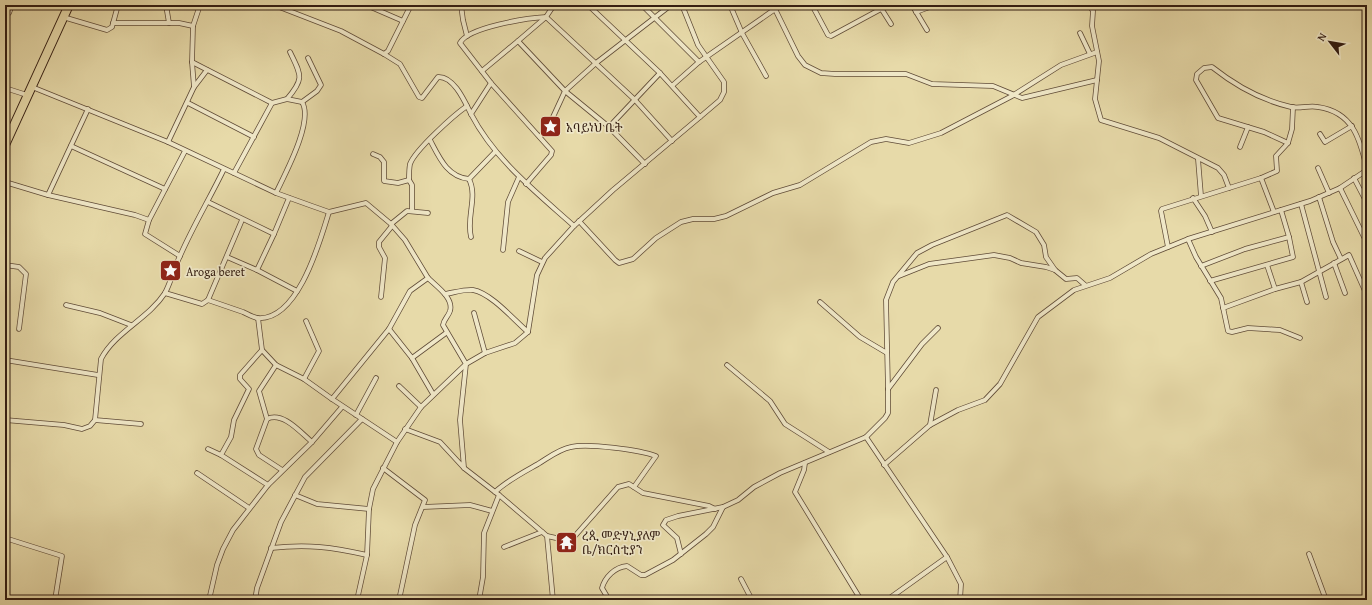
<svg xmlns="http://www.w3.org/2000/svg" width="1372" height="605" viewBox="0 0 1372 605" font-family="'Gentium Book Plus','Noto Serif Ethiopic',serif">
  <style>
    .lines { fill: none; stroke-linecap: round; stroke-linejoin: round }
    .street-casing { stroke: #604c38; stroke-width: 5.5 }
    .highway-casing { stroke: #331d12; stroke-width: 10 }
    .street { stroke: #efe7c7; stroke-width: 4 }
    .highway { stroke: #e7daa9; stroke-width: 8 }
    .labels { text-anchor: middle; dominant-baseline: central; stroke-width: 3.5; stroke-linejoin: round; paint-order: stroke }
    .poi-label { font-size: 12px; fill: #331d12; stroke: #efe7c7; text-anchor: start }
  </style>
  <rect width="100%" height="100%" fill="#e7daa9"/>
  <filter id="stains"><feTurbulence type="fractalNoise" baseFrequency=".005" numOctaves="4"/><feColorMatrix values="0 0 0 0 .2 0 0 0 0 .09 0 0 0 0 .02 0 0 0 .5 -.17"/></filter>
  <radialGradient id="worn" r=".72"><stop offset=".6" stop-color="#630" stop-opacity="0"/><stop offset="1" stop-color="#630" stop-opacity=".3"/></radialGradient>
  <g class="lines">
    <defs>
      <g id="street">
        <polyline points="166,5 169,23"/>
        <path d="M274,5l67,26 43,23 16,10 19,33 3,1 16,-21c16,-1 27,25 33,37"/>
        <polyline points="366,5 403,21"/>
        <polyline points="461,5 463,20 467,36"/>
        <polyline points="554,5 546,17 518,41 565,91 609,127 645,164"/>
        <polyline points="642,5 699,62"/>
        <polyline points="682,5 698,45 724,82 724,92 720,100 700,117"/>
        <polyline points="730,5 742,33 766,76"/>
        <polyline points="773,5 798,56 805,65 821,73 835,74 906,74 932,84 993,86 1022,98 1097,80"/>
        <polyline points="812,5 828,35 831,36 881,9"/>
        <polyline points="879,5 891,24"/>
        <polyline points="912,5 927,30"/>
        <polyline points="1089,5 1093,11 1092,26 1099,61 1095,99 1101,120 1159,138 1218,168 1224,175 1229,188"/>
        <polyline points="5,12 9,13 12,5"/>
        <polyline points="916,12 935,5"/>
        <polyline points="63,17 107,30 112,27 118,5"/>
        <polyline points="113,23 179,23 193,26"/>
        <polyline points="1080,33 1090,54"/>
        <polyline points="384,54 388,51 411,5"/>
        <polyline points="192,62 272,103"/>
        <polyline points="482,71 518,41"/>
        <path d="M491,83l-20,31c24,46 65,78 103,112"/>
        <polyline points="673,85 699,62 781,5"/>
        <polyline points="32,87 168,142 276,193 312,206 329,212 366,203 391,224 405,240 428,278 410,291 389,329 332,399"/>
        <polyline points="194,87 192,62 193,26 200,5"/>
        <polyline points="5,88 27,95"/>
        <path d="M287,99c18,-21 14,-24 3,-47"/>
        <polyline points="302,102 317,91 321,85 308,58"/>
        <polyline points="188,103 254,137"/>
        <polyline points="609,127 660,73"/>
        <polyline points="1320,134 1325,142 1352,126"/>
        <polyline points="540,137 553,117 565,91 596,63 671,5"/>
        <path d="M430,140c9,17 17,37 39,39"/>
        <polyline points="168,142 194,87 207,70"/>
        <polyline points="1288,143 1292,129 1293,107"/>
        <polyline points="71,146 165,189"/>
        <polyline points="1240,147 1248,127"/>
        <polyline points="373,154 380,157 384,162 384,181 398,183 409,180"/>
        <polyline points="1198,159 1201,196"/>
        <polyline points="1318,168 1329,193"/>
        <path d="M234,173l38,-70 15,-4 15,3c12,19 -17,72 -26,91"/>
        <polyline points="1354,178 1367,203"/>
        <polyline points="5,182 48,195 135,215 149,220"/>
        <path d="M526,184l25,-29 1,-4 -61,-68 -31,-40c8,-16 68,-25 86,-26l89,83 37,41"/>
        <polyline points="1340,188 1367,243"/>
        <polyline points="48,195 88,109"/>
        <polyline points="1319,197 1333,242 1341,259"/>
        <polyline points="1193,198 1205,216 1212,232"/>
        <polyline points="208,202 274,234 257,270"/>
        <polyline points="1301,204 1326,297"/>
        <path d="M412,210v-25l-3,-5c0,-5 0,-11 1,-16 5,-14 44,-49 57,-58"/>
        <path d="M1274,212l-13,-34 16,-7 -1,-15 12,-13 -24,-11 -46,-14 -22,-38 1,-6 7,-6 8,-1c24,19 48,33 79,40 9,2 18,-2 27,0 35,5 42,32 49,62"/>
        <polyline points="579,221 615,260 619,263 633,259 656,238 681,222 693,219 714,219 726,216 773,193 800,185 871,142 886,139 909,143 941,133 1012,96 1061,65 1097,52"/>
        <polyline points="391,224 407,211 428,213"/>
        <polyline points="274,234 289,198"/>
        <path d="M471,237c-5,-20 7,-40 -2,-58l26,-27"/>
        <polyline points="1188,239 1196,257 1221,298 1228,331 1232,332 1248,328 1280,330 1300,338"/>
        <polyline points="1168,247 1161,211 1162,209 1261,178"/>
        <polyline points="503,250 508,202 519,177"/>
        <polyline points="519,251 542,262"/>
        <polyline points="180,256 145,234 149,220 185,151"/>
        <polyline points="227,257 257,270 297,291"/>
        <polyline points="1334,263 1345,293"/>
        <polyline points="5,265 19,267 26,274 19,329"/>
        <polyline points="1201,266 1245,249 1289,237"/>
        <polyline points="899,276 929,264 994,255 1010,258 1021,263 1046,267 1055,270 1066,279 1077,278 1085,285"/>
        <polyline points="1210,281 1293,257 1289,237 1281,210"/>
        <polyline points="1301,282 1307,302"/>
        <polyline points="1275,289 1301,282 1349,255 1365,291"/>
        <path d="M165,293l37,11 6,-4c12,4 23,8 35,12 4,2 10,5 14,6 41,4 63,-77 72,-106"/>
        <polyline points="381,297 385,258 379,247 379,242 392,226"/>
        <polyline points="208,300 242,220"/>
        <polyline points="820,302 860,337 887,353"/>
        <polyline points="66,305 100,313 131,325"/>
        <polyline points="1223,308 1275,289 1267,265"/>
        <polyline points="474,313 485,353"/>
        <polyline points="258,318 262,350 276,365 304,379 332,399 397,442"/>
        <polyline points="389,329 412,358 433,394"/>
        <polyline points="528,332 537,275 545,258 574,226 613,190 700,117 660,73 588,5"/>
        <polyline points="262,350 240,375 240,379 249,389 234,420 231,437 221,455 268,485"/>
        <polyline points="412,358 446,333"/>
        <polyline points="5,360 98,375"/>
        <polyline points="276,365 259,391 267,419 256,449 259,455 282,470"/>
        <polyline points="727,365 770,401 785,424 829,452"/>
        <polyline points="304,379 319,351 306,321"/>
        <polyline points="399,386 421,407"/>
        <polyline points="888,389 886,300 893,282 917,253 932,245 1007,215 1036,232 1044,245 1046,257 1055,270"/>
        <polyline points="356,415 376,378"/>
        <path d="M267,419c16,-8 34,14 45,23"/>
        <path d="M5,420l59,5 18,4 8,-3 5,-6 6,-61c14,-27 47,-40 64,-66 6,-11 9,-25 15,-37 13,-30 30,-58 44,-87"/>
        <polyline points="95,420 141,424"/>
        <polyline points="930,425 936,390"/>
        <path d="M405,429l35,13 24,26 -4,-48 6,-56 19,-11 30,-10 13,-11c-14,-12 -37,-39 -55,-42 -9,-1 -20,3 -28,4"/>
        <polyline points="866,437 885,418 888,413 888,389 922,344 938,328"/>
        <polyline points="208,449 221,455"/>
        <polyline points="805,463 804,470 795,492 861,600"/>
        <polyline points="884,465 930,425 958,410 985,400 1000,384 1038,317 1074,290 1110,278 1151,254 1188,239 1310,201 1340,188 1367,170"/>
        <polyline points="383,468 425,500 415,525 399,600"/>
        <polyline points="464,468 499,495 484,533 483,577 479,600"/>
        <polyline points="197,473 249,508"/>
        <path d="M495,492c13,-12 27,-19 43,-28 10,-6 21,-15 33,-17 17,-4 69,3 85,9l-22,31"/>
        <polyline points="295,495 317,504 369,509"/>
        <polyline points="499,495 547,536 553,600"/>
        <polyline points="423,507 470,505 492,511"/>
        <polyline points="547,536 565,540 574,537 618,487 629,484 643,493 709,506 715,509"/>
        <polyline points="5,538 62,556 55,600"/>
        <polyline points="504,547 542,532"/>
        <path d="M271,548c37,-4 60,-1 96,7"/>
        <polyline points="681,554 677,538 663,525 666,520 678,516 723,507 738,500 754,487 780,473 866,437 947,557 887,600"/>
        <polyline points="1309,554 1326,600"/>
        <polyline points="947,557 961,584 960,600"/>
        <polyline points="741,579 752,600"/>
        <polyline points="209,600 217,565 223,549 233,530 268,485 312,442 342,407"/>
        <polyline points="255,600 257,588 281,522 305,477 362,419"/>
        <path d="M357,600l10,-45 2,-46 4,-20 24,-47 24,-35 45,-43 -23,-39c1,-6 5,-8 7,-14 4,-13 -14,-25 -22,-33"/>
        <path d="M609,600l-7,-12c3,-11 13,-21 25,-22l14,9h4l28,-15 33,-26 7,-7 10,-20"/>
      </g>
      <polyline id="highway" points="5,145 69,5"/>
    </defs>
    <use href="#street" class="street-casing"/>
    <use href="#highway" class="highway-casing"/>
    <use href="#street" class="street"/>
    <use href="#highway" class="highway"/>
  </g>
  <defs>
    <symbol id="sight-square" viewBox="-11 -11 22 22"><rect x="-9" y="-9" width="18" height="18" rx="4" fill="#8f2418" stroke="#efe7c7"/><path d="M0-6L1.8-2.2L6-1.7L2.9 1.2L3.7 5.4L0 3.3L-3.7 5.4L-2.9 1.2L-6-1.7L-1.8-2.2Z" fill="#fff"/></symbol>
    <symbol id="temple-square" viewBox="-11 -11 22 22"><rect x="-9" y="-9" width="18" height="18" rx="4" fill="#8f2418" stroke="#efe7c7"/><path d="M0-6L5-2H3V0L6.5 2.5H4V6H1.5V3h-3V6H-4V2.5H-6.5L-3 0V-2H-5Z" fill="#fff"/></symbol>
  </defs>
  <g fill-rule="evenodd">
    <use href="#sight-square" x="538" y="114" width="25" height="25"/>
    <use href="#sight-square" x="158" y="258" width="25" height="25"/>
    <use href="#temple-square" x="554" y="530" width="25" height="25"/>
  </g>
  <g class="labels">
    <g class="poi-label">
      <text x="566" y="127">አባይነህ ቤት</text>
      <text x="186" y="271">Aroga beret</text>
      <text x="582" y="535">ረጲ መድሃኒያለም<tspan x="582" dy="14">ቤ/ክርስቲያን</tspan></text>
    </g>
  </g>
  <rect width="1372" height="605" fill="none" stroke="#e7daa9" stroke-width="20"/>
  <rect x="6" y="6" width="1360" height="593" fill="none" stroke="#331d12" stroke-width="2"/>
  <rect x="10" y="10" width="1352" height="585" fill="none" stroke="#331d12"/>
  <g transform="translate(1330 42) rotate(301)" stroke="#efe7c7" stroke-width="3" paint-order="stroke">
  <path d="M0-3L7 15L0 10L-7 15Z" fill="#331d12"/>
  <text y="-6" font-size="11" font-weight="bold" text-anchor="middle" fill="#331d12">N</text>
  </g>
  <rect width="100%" height="100%" filter="url(#stains)"/>
  <rect width="100%" height="100%" fill="url(#worn)"/>
</svg>
